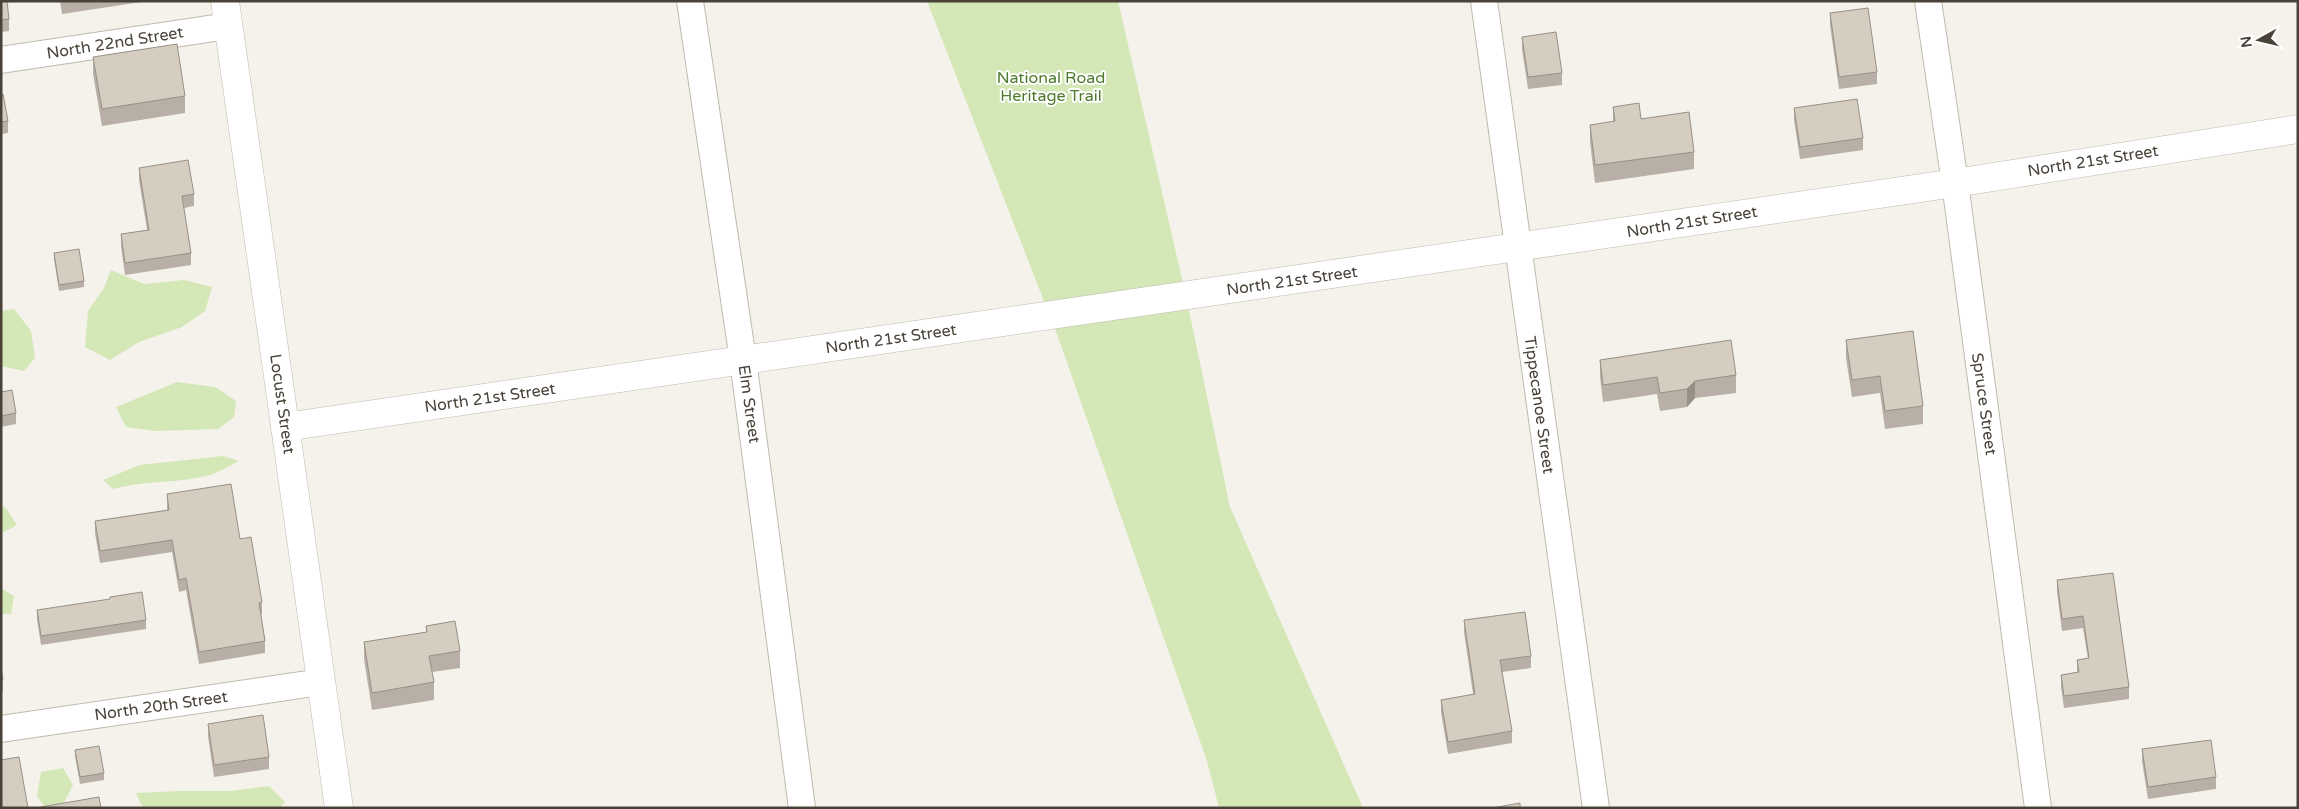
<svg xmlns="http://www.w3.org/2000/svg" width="2299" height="809" viewBox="0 0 2299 809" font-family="'Varela Round',sans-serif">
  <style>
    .green { fill: #d4e7b6 }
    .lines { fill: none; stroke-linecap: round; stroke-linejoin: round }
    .minor-casing { stroke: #c0b9ae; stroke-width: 28 }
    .tertiary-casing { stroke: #c0b9ae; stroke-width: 29 }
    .minor { stroke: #fff; stroke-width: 26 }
    .tertiary { stroke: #fff; stroke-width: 28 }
    .wall { fill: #b8b0a6 }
    .shaded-wall { fill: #969087 }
    .building { fill: #d6cdc1; stroke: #969087 }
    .labels { text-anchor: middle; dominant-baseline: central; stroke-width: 4; stroke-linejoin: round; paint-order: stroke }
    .street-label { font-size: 16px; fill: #494239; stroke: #fff }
    .park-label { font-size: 16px; fill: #4e7a2d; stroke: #fff }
  </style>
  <rect width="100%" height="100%" fill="#f5f2eb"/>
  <g class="green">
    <polygon points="927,1 1118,1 1186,296 1230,507 1363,808 1219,808 1207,761 1058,337"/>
    <polygon points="111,270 144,284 184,280 212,287 205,311 182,327 139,342 110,360 85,347 88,311 104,288"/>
    <polygon points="14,309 31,331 35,358 24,371 1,366 1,311"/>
    <polygon points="177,382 215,387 236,401 234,417 218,429 155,431 126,427 116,407"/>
    <path d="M223,456l16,5c-10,5 -19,11 -29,14 -32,9 -66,5 -97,14l-10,-9 37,-15z"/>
    <polygon points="1,506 5,507 17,525 2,533"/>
    <polygon points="1,588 14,596 11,614 1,614"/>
    <polygon points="63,768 73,785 62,807 45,808 37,796 41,772"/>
    <polygon points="269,786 285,802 280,808 143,808 136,793 179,791 231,791"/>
  </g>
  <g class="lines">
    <defs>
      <g id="minor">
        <polyline points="690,1 743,360 802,808"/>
        <polyline points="1484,1 1596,808"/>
        <polyline points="1928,1 1955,183 2038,808"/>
        <polyline points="1,60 228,26"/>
        <polyline points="1,729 321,682"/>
      </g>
      <g id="tertiary">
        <polyline points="225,1 339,808"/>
        <polyline points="285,427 1955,183 2298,129"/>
      </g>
    </defs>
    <use href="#minor" class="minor-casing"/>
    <use href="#tertiary" class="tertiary-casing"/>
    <use href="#minor" class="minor"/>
    <use href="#tertiary" class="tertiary"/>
  </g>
  <g class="wall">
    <polygon points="1,1 9,19 9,31 1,32"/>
    <polygon points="60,1 148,1 62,14"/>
    <polygon points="1830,13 1877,72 1877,84 1839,89 1830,25"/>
    <polygon points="1522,37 1562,73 1562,85 1528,89 1522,49"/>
    <polygon points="93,57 185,96 185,113 102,126 93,74"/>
    <polygon points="1,94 8,121 8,133 1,134"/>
    <polygon points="1613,107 1641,119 1694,152 1694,169 1595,183 1590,142 1590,125 1613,122"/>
    <polygon points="1794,108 1863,138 1863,150 1800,159 1794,120"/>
    <polygon points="139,168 194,194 194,206 184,208 191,253 191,265 125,275 121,246 121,234 147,230 139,180"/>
    <polygon points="54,253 84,281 84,287 59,291 54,259"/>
    <polygon points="1846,340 1923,406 1923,424 1885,429 1880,393 1852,397 1846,358"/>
    <polygon points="1600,360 1736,375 1736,393 1695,398 1687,407 1660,411 1657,394 1603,402 1600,377"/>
    <polygon points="1,392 16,413 16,424 1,427"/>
    <polygon points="167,494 240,539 262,602 262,614 261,615 265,641 265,653 199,664 186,590 179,592 172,552 100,563 95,533 95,521 167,510"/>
    <polygon points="2113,573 2129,687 2129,699 2064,708 2061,687 2061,675 2077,672 2077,660 2088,659 2083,628 2062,631 2057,592 2057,580"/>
    <polygon points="37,610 146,620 146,629 41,645 37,619"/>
    <polygon points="1464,620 1531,656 1531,668 1502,672 1512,731 1512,743 1448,754 1441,712 1441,700 1473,694 1464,632"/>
    <polygon points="426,626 460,651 460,668 432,672 434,682 434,700 372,710 364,659 364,642 426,632"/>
    <polygon points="1,668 3,680 3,692 1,693"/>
    <polygon points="208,724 269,757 269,769 214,777 208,736"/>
    <polygon points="2142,749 2216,777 2216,789 2148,799 2142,761"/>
    <polygon points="75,750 104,773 104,780 80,784 75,756"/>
  </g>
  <polygon class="shaded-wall" points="1695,381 1695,398 1687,407 1687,389"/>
  <g class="building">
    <polygon points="1,1 7,1 9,19 1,20"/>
    <polygon points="1868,8 1877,72 1839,77 1830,13"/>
    <polygon points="1556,32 1562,73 1528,77 1522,37"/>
    <polygon points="177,44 185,96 102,109 93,57"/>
    <polygon points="1,94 3,94 8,121 1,122"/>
    <polygon points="1857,99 1863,138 1800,147 1794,108"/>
    <polygon points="1639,103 1641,119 1689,112 1694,152 1595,165 1590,125 1615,121 1613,107"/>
    <polygon points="188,160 194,194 182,196 191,253 125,263 121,234 149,230 139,168"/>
    <polygon points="79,249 84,281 59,285 54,253"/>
    <polygon points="1913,331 1923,406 1885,411 1880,376 1852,380 1846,340"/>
    <polygon points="1731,340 1736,375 1695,381 1687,389 1660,393 1657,377 1603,385 1600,360"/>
    <polygon points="12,390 16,413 1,416 1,392"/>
    <polygon points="231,484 240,539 251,537 262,602 259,603 265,641 199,652 186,578 179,580 172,540 100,551 95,521 169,510 167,494"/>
    <polygon points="2113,573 2129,687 2064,696 2061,675 2079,672 2077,660 2089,658 2083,616 2062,619 2057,580"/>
    <polygon points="142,592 146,620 41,636 37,610 110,599 110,597"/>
    <polygon points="1525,612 1531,656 1500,660 1512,731 1448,742 1441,700 1475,694 1464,620"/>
    <polygon points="455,621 460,651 429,656 434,682 372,693 364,642 427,632 426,626"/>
    <polygon points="1,668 3,680 1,681"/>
    <polygon points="263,715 269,757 214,765 208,724"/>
    <polygon points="2211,740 2216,777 2148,787 2142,749"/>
    <polygon points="99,746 104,773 80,777 75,750"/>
    <polygon points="19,757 28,808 1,808 1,760"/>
    <polygon points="99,797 101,808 35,808"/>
    <polygon points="1520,803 1520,808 1492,808"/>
  </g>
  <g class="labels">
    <g class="street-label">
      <text transform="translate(115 43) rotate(-9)">North 22nd Street</text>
      <text transform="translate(2093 161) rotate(-9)">North 21st Street</text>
      <text transform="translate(1692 222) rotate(-9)">North 21st Street</text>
      <text transform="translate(1292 281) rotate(-8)">North 21st Street</text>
      <text transform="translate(891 339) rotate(-8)">North 21st Street</text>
      <text transform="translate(490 398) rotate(-8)">North 21st Street</text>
      <text transform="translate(282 404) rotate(82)">Locust Street</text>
      <text transform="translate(749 404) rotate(82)">Elm Street</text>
      <text transform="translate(1984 404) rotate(82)">Spruce Street</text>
      <text transform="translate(1539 405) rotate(82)">Tippecanoe Street</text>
      <text transform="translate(161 706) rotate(-8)">North 20th Street</text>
    </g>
    <g class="park-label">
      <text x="1051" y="78">National Road<tspan x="1051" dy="18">Heritage Trail</tspan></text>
    </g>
  </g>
  <rect width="2299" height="809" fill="none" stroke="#494239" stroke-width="5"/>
  <g transform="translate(2259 40) rotate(262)" stroke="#ffffff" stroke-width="4" paint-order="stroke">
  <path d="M0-4L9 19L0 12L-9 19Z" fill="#494239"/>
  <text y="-8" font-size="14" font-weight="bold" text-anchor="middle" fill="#494239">N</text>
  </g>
</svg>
